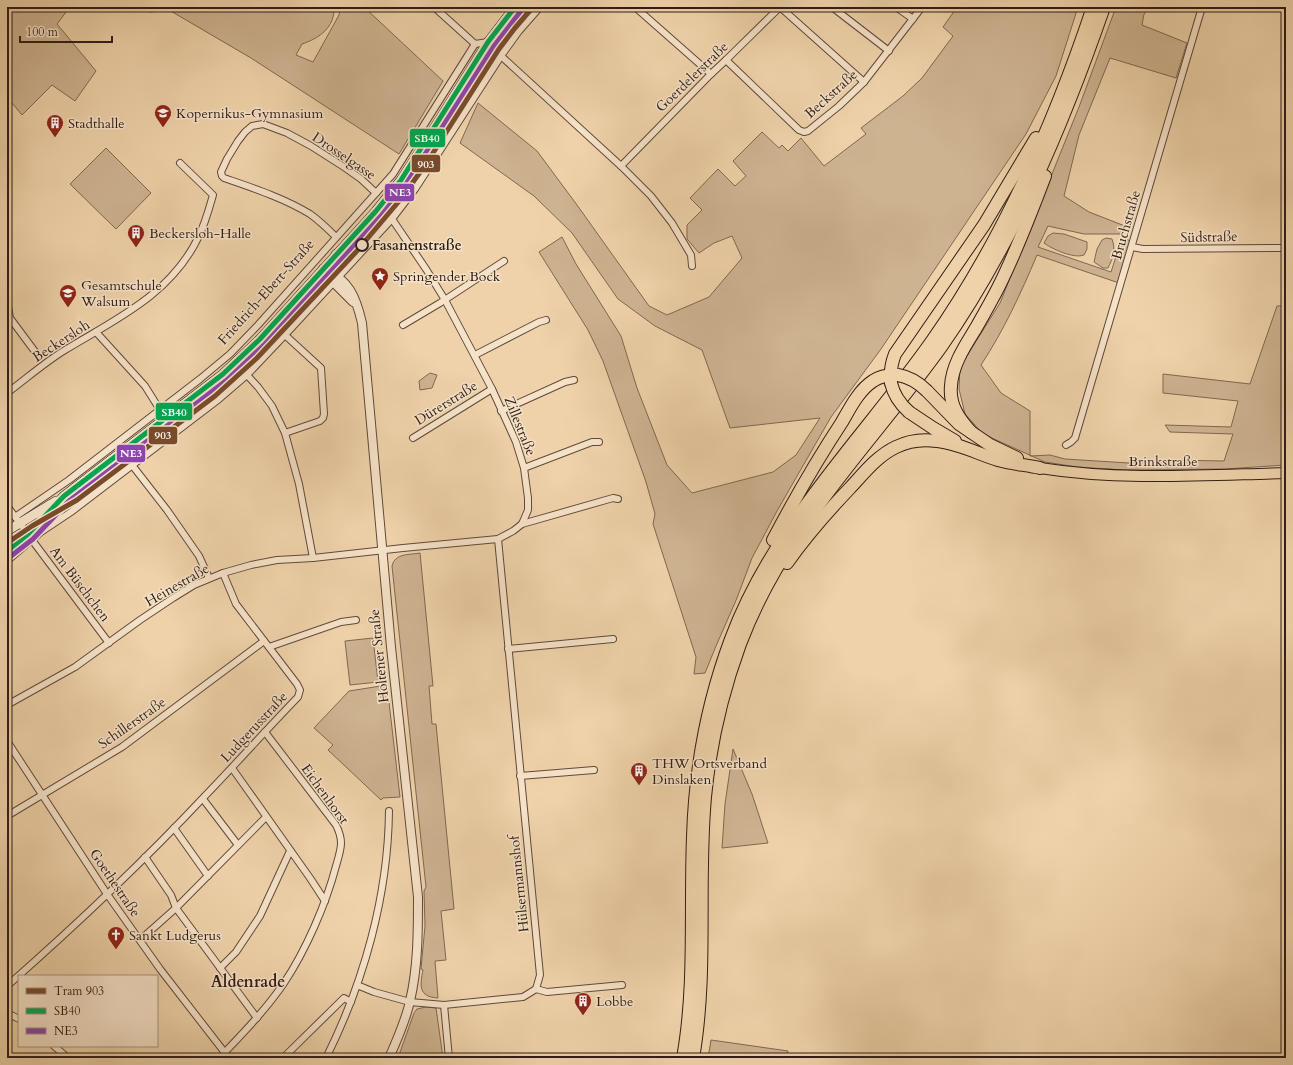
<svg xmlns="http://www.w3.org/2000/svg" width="1293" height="1065" viewBox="0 0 1293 1065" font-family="Cardo,serif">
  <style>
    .green { fill: #ceb391; stroke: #7e6854 }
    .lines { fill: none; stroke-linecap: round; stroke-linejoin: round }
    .minor-casing { stroke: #5f4a3b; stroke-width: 8 }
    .tertiary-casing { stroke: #5f4a3b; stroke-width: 10 }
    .secondary-casing { stroke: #2f1d16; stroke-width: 10 }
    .primary-casing { stroke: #2f1d16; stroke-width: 12 }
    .motorway-casing { stroke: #2f1d16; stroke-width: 14 }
    .minor { stroke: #f5e2c8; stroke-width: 6 }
    .tertiary { stroke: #f5e2c8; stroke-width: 8 }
    .secondary { stroke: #f5e2c8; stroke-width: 9 }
    .primary { stroke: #efd2aa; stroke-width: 10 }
    .motorway { stroke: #efd2aa; stroke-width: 12 }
    .motorway-bridge-casing { stroke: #2f1d16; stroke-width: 14; stroke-linecap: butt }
    .motorway-bridge { stroke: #efd2aa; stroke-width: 12 }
    .bus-1-casing { stroke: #f5e2c8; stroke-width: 8 }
    .bus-2-casing { stroke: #f5e2c8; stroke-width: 8 }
    .bus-1 { stroke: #00a651; stroke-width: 5 }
    .bus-2 { stroke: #8e44ad; stroke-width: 5 }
    .tram-1-casing { stroke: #f5e2c8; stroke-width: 8 }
    .tram-1 { stroke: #7a4b2a; stroke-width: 5 }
    .stop-dot { fill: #f5e2c8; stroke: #2f1d16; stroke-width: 2 }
    .labels { text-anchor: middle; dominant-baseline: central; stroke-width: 3; stroke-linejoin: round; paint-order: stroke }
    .street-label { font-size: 14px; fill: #2f1d16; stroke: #f5e2c8 }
    .poi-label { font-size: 14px; fill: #2f1d16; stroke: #f5e2c8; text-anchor: start }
    .stop-label { font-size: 14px; font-weight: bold; fill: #2f1d16; stroke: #f5e2c8; text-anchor: start }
    .quarter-label { font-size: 16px; font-weight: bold; fill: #2f1d16; stroke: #f5e2c8 }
    .line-badge { stroke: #f5e2c8; stroke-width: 1.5 }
    .badge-label { font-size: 11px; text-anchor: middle; font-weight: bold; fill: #fff }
  </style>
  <rect width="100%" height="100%" fill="#efd2aa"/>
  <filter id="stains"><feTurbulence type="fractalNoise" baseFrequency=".005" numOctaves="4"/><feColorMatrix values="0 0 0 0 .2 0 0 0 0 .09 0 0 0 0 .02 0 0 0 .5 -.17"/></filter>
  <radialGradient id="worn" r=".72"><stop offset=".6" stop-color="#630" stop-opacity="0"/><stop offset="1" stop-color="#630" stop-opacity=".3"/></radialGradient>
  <g class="green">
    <polygon points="7,7 70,7 57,24 96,71 75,101 52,85 22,115 7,97"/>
    <path d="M144,7h190c1,20 -14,31 -32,37l-6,11 17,7 26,-47 1,-8h24l79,74 -44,73 -148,-96 -82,-48 -19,2z"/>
    <polygon points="957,7 1078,7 1056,76 1026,134 881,349 831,417 777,511 752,558 737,598 716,646 705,673 694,674 696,657 653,524 655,514 646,482 603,361 588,330 539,252 562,237 576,264 621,336 637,388 667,465 692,493 773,472 796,455 820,418 730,428 702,350 655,326 618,299 572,233 534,196 460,143 478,103 537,151 577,205 649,306 667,315 709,297 742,258 732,236 714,243 699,253 687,239 687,225 702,210 690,198 718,169 735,186 746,176 733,161 762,132 779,148 782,145 788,151 801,138 824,166 866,134 861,128 903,96 922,78 953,36 943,27"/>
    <path d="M1116,7h35l-7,7 -2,11 45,18 -11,35 -66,-20 -31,77 -15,61 25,16 36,14 -3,8h-38l-36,-8 -10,21 73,25 11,-34 9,3 -12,42 -82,-28c-16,38 -33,75 -56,110l20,28 29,18v45l20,-1 15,4 64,4 41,-3 54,1 9,-27 -63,-2 -5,-7 66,2 7,-26 -75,-8v-19l87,10 27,-78h9v159l-61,4 -101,1 -47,-3 -32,-5 -62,-28 -18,-20 -6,-25 1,-22 40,-64 79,-196z"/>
    <polygon points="106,148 151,193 116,229 70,184"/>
    <path d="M1053,233l11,1 23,8v7l-3,6c-10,4 -32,-6 -40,-12l4,-7z"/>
    <path d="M1106,238l6,1c4,11 1,19 -4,29h-5l-9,-6 3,-13 5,-9z"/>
    <polygon points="430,373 437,375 432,388 420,390 419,381"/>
    <path d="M420,553l13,133h-4l3,38h4l18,185 -13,2 5,49 -11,1 3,37c-20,-1 -18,-13 -15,-28l-2,-1 4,-43 -1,-35 2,-4 -34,-321c3,-13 17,-11 28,-13z"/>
    <polygon points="373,638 378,682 350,685 345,641"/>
    <polygon points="387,685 400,797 383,798 381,800 328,750 333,745 314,728 349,691"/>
    <polygon points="733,749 752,794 768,843 722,848 725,804"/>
    <polygon points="426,1007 436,1008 443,1058 398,1058 414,1013 417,1009"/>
    <polygon points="711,1040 788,1051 787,1058 708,1058"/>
  </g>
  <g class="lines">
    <defs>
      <g id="minor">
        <polyline points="434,7 475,44"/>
        <polyline points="635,7 711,74"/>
        <polyline points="780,7 864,82"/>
        <polyline points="832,7 889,51"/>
        <polyline points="896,7 913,19"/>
        <polyline points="501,56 621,166 711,74 726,60 780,7"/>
        <polyline points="726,60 799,130 804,132 808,131 839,106 864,82 922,7"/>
        <polyline points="621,166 651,196 672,223 691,255 692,266"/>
        <path d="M336,237c-8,-8 -16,-16 -26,-23 -26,-16 -57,-26 -86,-36l-2,-2 -1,-4 6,-13 11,-18 7,-9 7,-6 11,-2 24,9 24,13 33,21 17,12 15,14"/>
        <polyline points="1132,247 1143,249 1286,248"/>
        <polyline points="7,301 10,318 36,353"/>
        <polyline points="403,325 440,303 504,261"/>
        <polyline points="96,332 145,386 160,410"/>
        <polyline points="475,355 539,322 546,320"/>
        <polyline points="247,375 258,387 272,406 285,433 299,484 313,558"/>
        <path d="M7,393c19,-14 38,-31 58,-43 51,-31 105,-55 133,-112 7,-14 11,-29 15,-43l-33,-32"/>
        <polyline points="501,411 565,382 574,380"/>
        <polyline points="285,433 320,421 323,418 324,414 321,368 285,335"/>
        <polyline points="413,438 492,389"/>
        <polyline points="1066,445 1071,442 1075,438 1202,7"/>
        <polyline points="132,465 167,510 199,556 209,578"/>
        <polyline points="524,468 592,442 599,442"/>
        <polyline points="7,506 28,534"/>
        <polyline points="15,517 69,480 200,379 230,354 258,325 393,174 475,44 488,42"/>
        <polyline points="522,524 613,498 618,499"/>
        <polyline points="32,540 109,643"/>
        <polyline points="7,561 41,532 71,512 219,399 247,375 285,335 392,219 415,189 501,56 519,31 540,7"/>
        <polyline points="269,647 341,622 356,620"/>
        <polyline points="508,649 613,639"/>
        <polyline points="7,705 75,667 140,620 173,598 194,585 223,573 251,565 277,560 313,558 403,548 498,539 513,531 522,524 528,510 528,498 524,468 516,442 492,389 445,300 426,269 392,219"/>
        <polyline points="7,741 107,894 160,969 229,1058"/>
        <polyline points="232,768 310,878 325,901"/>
        <polyline points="520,776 594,770"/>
        <polyline points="203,799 238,845"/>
        <polyline points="7,816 122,747 264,641"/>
        <polyline points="174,828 208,876"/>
        <polyline points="145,857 171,895 176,908 257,1018"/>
        <polyline points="140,940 176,908 266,817"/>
        <polyline points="220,968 236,952 260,916 290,851"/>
        <polyline points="357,985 374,992 410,1002 444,1005 523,997 536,989 540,975 498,539"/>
        <path d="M7,986c68,-60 134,-122 196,-188 32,-33 63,-68 95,-101l2,-7 -3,-6 -61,-80 -13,-31"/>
        <polyline points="536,989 547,992 622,985"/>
        <polyline points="444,1005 449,1058"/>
        <polyline points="7,1013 19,1019"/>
        <polyline points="54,1046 68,1058"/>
        <path d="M225,1052c21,-22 42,-44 59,-69 22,-33 42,-79 52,-117 2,-7 5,-16 5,-23 0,-7 -2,-12 -5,-18l-71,-93"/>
        <polyline points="283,1058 344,998 351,1002"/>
        <path d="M326,1058c38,-76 62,-162 63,-247"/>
      </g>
      <g id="tertiary">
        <polyline points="336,254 337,266 339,277"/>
        <path d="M323,269c26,10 33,28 39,54l29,324 27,250c0,35 0,70 -8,104 -4,19 -13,39 -21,57"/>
        <polyline points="323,269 330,279 353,302"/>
      </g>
      <g id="secondary">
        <polyline points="7,531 56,501"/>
        <polyline points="7,551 28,534 64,496 223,374 260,339 376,211 401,180 420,151 488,42 515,7"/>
      </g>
      <path id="primary" d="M1040,468c81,13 164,7 246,5"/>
      <g id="motorway">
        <path d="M891,383c-1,-10 0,-19 4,-29l89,-129 52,-87"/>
        <polyline points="927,391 959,424 990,445 1017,458"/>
        <polyline points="909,412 933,428 955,441"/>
        <path d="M971,432c-12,-13 -22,-27 -20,-46 1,-21 14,-40 25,-58 8,-14 16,-28 23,-42 18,-36 32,-73 46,-110"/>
        <path d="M773,540c21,-40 44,-80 69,-118 8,-14 17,-32 31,-41 7,-5 15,-6 23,-6"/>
        <path d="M787,563c19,-27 41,-52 63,-75 14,-15 27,-32 46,-41 12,-6 27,-8 41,-6 22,2 41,13 61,19 14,4 29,5 42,8"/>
        <path d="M683,1058c13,-72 7,-147 10,-221 2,-68 14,-134 38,-198 43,-115 132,-200 201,-298 71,-101 122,-217 161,-334"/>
        <path d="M693,1058c15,-86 4,-174 12,-261 5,-52 17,-104 35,-153 44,-117 130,-198 201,-297 72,-103 122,-222 163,-340"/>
      </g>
    </defs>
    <use href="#minor" class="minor-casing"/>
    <use href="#tertiary" class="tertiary-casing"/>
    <use href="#secondary" class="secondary-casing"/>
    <use href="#primary" class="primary-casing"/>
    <use href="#motorway" class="motorway-casing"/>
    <use href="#minor" class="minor"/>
    <use href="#tertiary" class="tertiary"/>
    <use href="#secondary" class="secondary"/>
    <use href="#primary" class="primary"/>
    <use href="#motorway" class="motorway"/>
    <defs>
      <g id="motorway-bridge">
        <path d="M898,375c12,2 20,7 29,16"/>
        <path d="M891,383c3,13 9,21 18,29"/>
      </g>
    </defs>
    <use href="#motorway-bridge" class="motorway-bridge-casing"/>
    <use href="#motorway-bridge" class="motorway-bridge"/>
    <defs>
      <polyline id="bus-1" points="7,551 28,534 64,496 223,374 260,339 376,211 401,180 488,42 515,7"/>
      <polyline id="bus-2" points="11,556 33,539 69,501 227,380 265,344 381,216 406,184 494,46 521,11"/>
    </defs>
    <use href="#bus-1" class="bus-1-casing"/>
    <use href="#bus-2" class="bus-2-casing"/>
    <use href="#bus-1" class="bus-1"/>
    <use href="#bus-2" class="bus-2"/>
    <defs>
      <polyline id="tram-1" points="7,543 32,526 77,500 215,396 257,358 356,252 400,200 426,164 499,49 515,28 533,7"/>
    </defs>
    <use href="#tram-1" class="tram-1-casing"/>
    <use href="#tram-1" class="tram-1"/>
  </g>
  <defs>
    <symbol id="school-pin" viewBox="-11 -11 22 30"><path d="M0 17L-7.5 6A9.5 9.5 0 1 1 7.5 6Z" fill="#8f2418" stroke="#f5e2c8"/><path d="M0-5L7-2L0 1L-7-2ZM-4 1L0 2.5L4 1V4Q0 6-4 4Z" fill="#fff"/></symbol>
    <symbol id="building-pin" viewBox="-11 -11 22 30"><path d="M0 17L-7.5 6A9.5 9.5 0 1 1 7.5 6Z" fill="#8f2418" stroke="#f5e2c8"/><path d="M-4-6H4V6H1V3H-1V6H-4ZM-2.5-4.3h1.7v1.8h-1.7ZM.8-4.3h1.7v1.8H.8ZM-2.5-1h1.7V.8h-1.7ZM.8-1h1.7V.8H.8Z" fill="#fff"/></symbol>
    <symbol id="sight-pin" viewBox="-11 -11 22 30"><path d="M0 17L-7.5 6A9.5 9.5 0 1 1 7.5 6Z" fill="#8f2418" stroke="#f5e2c8"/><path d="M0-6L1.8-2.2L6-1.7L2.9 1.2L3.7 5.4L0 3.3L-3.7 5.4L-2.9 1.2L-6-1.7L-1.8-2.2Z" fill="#fff"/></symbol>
    <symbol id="church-pin" viewBox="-11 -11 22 30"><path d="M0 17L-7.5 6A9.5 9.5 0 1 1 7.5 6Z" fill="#8f2418" stroke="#f5e2c8"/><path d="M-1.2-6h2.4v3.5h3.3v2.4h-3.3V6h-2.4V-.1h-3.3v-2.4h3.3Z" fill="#fff"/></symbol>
  </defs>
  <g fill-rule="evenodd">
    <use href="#school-pin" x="153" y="103" width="20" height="27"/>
    <use href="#building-pin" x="45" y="113" width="20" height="27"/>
    <use href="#building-pin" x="126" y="223" width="20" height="27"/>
    <use href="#sight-pin" x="370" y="266" width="20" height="27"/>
    <use href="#school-pin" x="58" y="283" width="20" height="27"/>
    <use href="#building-pin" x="629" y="761" width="20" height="27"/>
    <use href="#church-pin" x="106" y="925" width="20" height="27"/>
    <use href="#building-pin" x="573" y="991" width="20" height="27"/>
  </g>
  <circle class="stop-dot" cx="362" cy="245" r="6"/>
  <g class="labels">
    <g class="street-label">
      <text transform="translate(692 77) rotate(-44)">Goerdelerstraße</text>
      <text transform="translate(831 94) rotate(-42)">Beckstraße</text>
      <text transform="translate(344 156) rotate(34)">Drosselgasse</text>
      <text transform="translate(1126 225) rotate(-74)">Bruchstraße</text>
      <text transform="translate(1209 237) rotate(-1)">Südstraße</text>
      <text transform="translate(266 292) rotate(-48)">Friedrich-Ebert-Straße</text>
      <text transform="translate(61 341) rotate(-33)">Beckersloh</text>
      <text transform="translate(446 403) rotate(-32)">Dürerstraße</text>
      <text transform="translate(520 426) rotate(68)">Zillestraße</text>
      <text x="1163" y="461">Brinkstraße</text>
      <text transform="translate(80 584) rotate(53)">Am Büschchen</text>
      <text transform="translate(177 585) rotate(-30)">Heinestraße</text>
      <text transform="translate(379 656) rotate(-96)">Holtener Straße</text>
      <text transform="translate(132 723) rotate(-35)">Schillerstraße</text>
      <text transform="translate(254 727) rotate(-47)">Ludgerusstraße</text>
      <text transform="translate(325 794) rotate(54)">Eichenhorst</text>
      <text transform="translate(115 883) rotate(56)">Goethestraße</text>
      <text transform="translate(519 884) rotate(-96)">Hülsermannshof</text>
    </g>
    <g class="poi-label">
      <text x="176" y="113">Kopernikus-Gymnasium</text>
      <text x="68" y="123">Stadthalle</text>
      <text x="149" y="233">Beckersloh-Halle</text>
      <text x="393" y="276">Springender Bock</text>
      <text x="81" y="285">Gesamtschule<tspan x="81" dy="16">Walsum</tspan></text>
      <text x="652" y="763">THW Ortsverband<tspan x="652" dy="16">Dinslaken</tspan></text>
      <text x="129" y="935">Sankt Ludgerus</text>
      <text x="596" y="1001">Lobbe</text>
    </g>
    <g class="stop-label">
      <text x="372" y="245">Fasanenstraße</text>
    </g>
    <g class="quarter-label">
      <text x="248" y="982">Aldenrade</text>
    </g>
  </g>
  <g class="line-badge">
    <rect x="409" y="128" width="37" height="20" rx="4" fill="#00a651"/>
    <rect x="411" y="154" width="30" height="19" rx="4" fill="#7a4b2a"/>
    <rect x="384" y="183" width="31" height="19" rx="4" fill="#8e44ad"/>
    <rect x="155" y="402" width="38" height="19" rx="4" fill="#00a651"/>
    <rect x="148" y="426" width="30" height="19" rx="4" fill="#7a4b2a"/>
    <rect x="116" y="444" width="30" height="19" rx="4" fill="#8e44ad"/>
  </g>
  <g class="badge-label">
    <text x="427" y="142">SB40</text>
    <text x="426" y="168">903</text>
    <text x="400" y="196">NE3</text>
    <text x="174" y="416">SB40</text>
    <text x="163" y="439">903</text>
    <text x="131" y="457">NE3</text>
  </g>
  <rect width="1293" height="1065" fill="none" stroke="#efd2aa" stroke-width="24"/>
  <rect x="8" y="8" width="1277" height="1049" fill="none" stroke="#2f1d16" stroke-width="2"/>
  <rect x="12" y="12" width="1269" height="1041" fill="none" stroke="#2f1d16"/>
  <rect x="18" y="975" width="140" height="72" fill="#f5e2c8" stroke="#a69381"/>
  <rect x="26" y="988" width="20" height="6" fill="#7a4b2a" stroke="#a69381"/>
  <text x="54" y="995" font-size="12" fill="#2f1d16">Tram 903</text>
  <rect x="26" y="1008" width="20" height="6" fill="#00a651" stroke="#a69381"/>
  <text x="54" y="1015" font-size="12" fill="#2f1d16">SB40</text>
  <rect x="26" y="1028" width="20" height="6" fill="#8e44ad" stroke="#a69381"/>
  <text x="54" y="1035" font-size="12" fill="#2f1d16">NE3</text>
  <path d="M20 36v6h92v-6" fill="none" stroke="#2f1d16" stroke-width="2"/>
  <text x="26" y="36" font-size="12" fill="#2f1d16" stroke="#f5e2c8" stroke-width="3" paint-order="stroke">100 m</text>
  <rect width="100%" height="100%" filter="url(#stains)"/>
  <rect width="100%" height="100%" fill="url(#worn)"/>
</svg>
